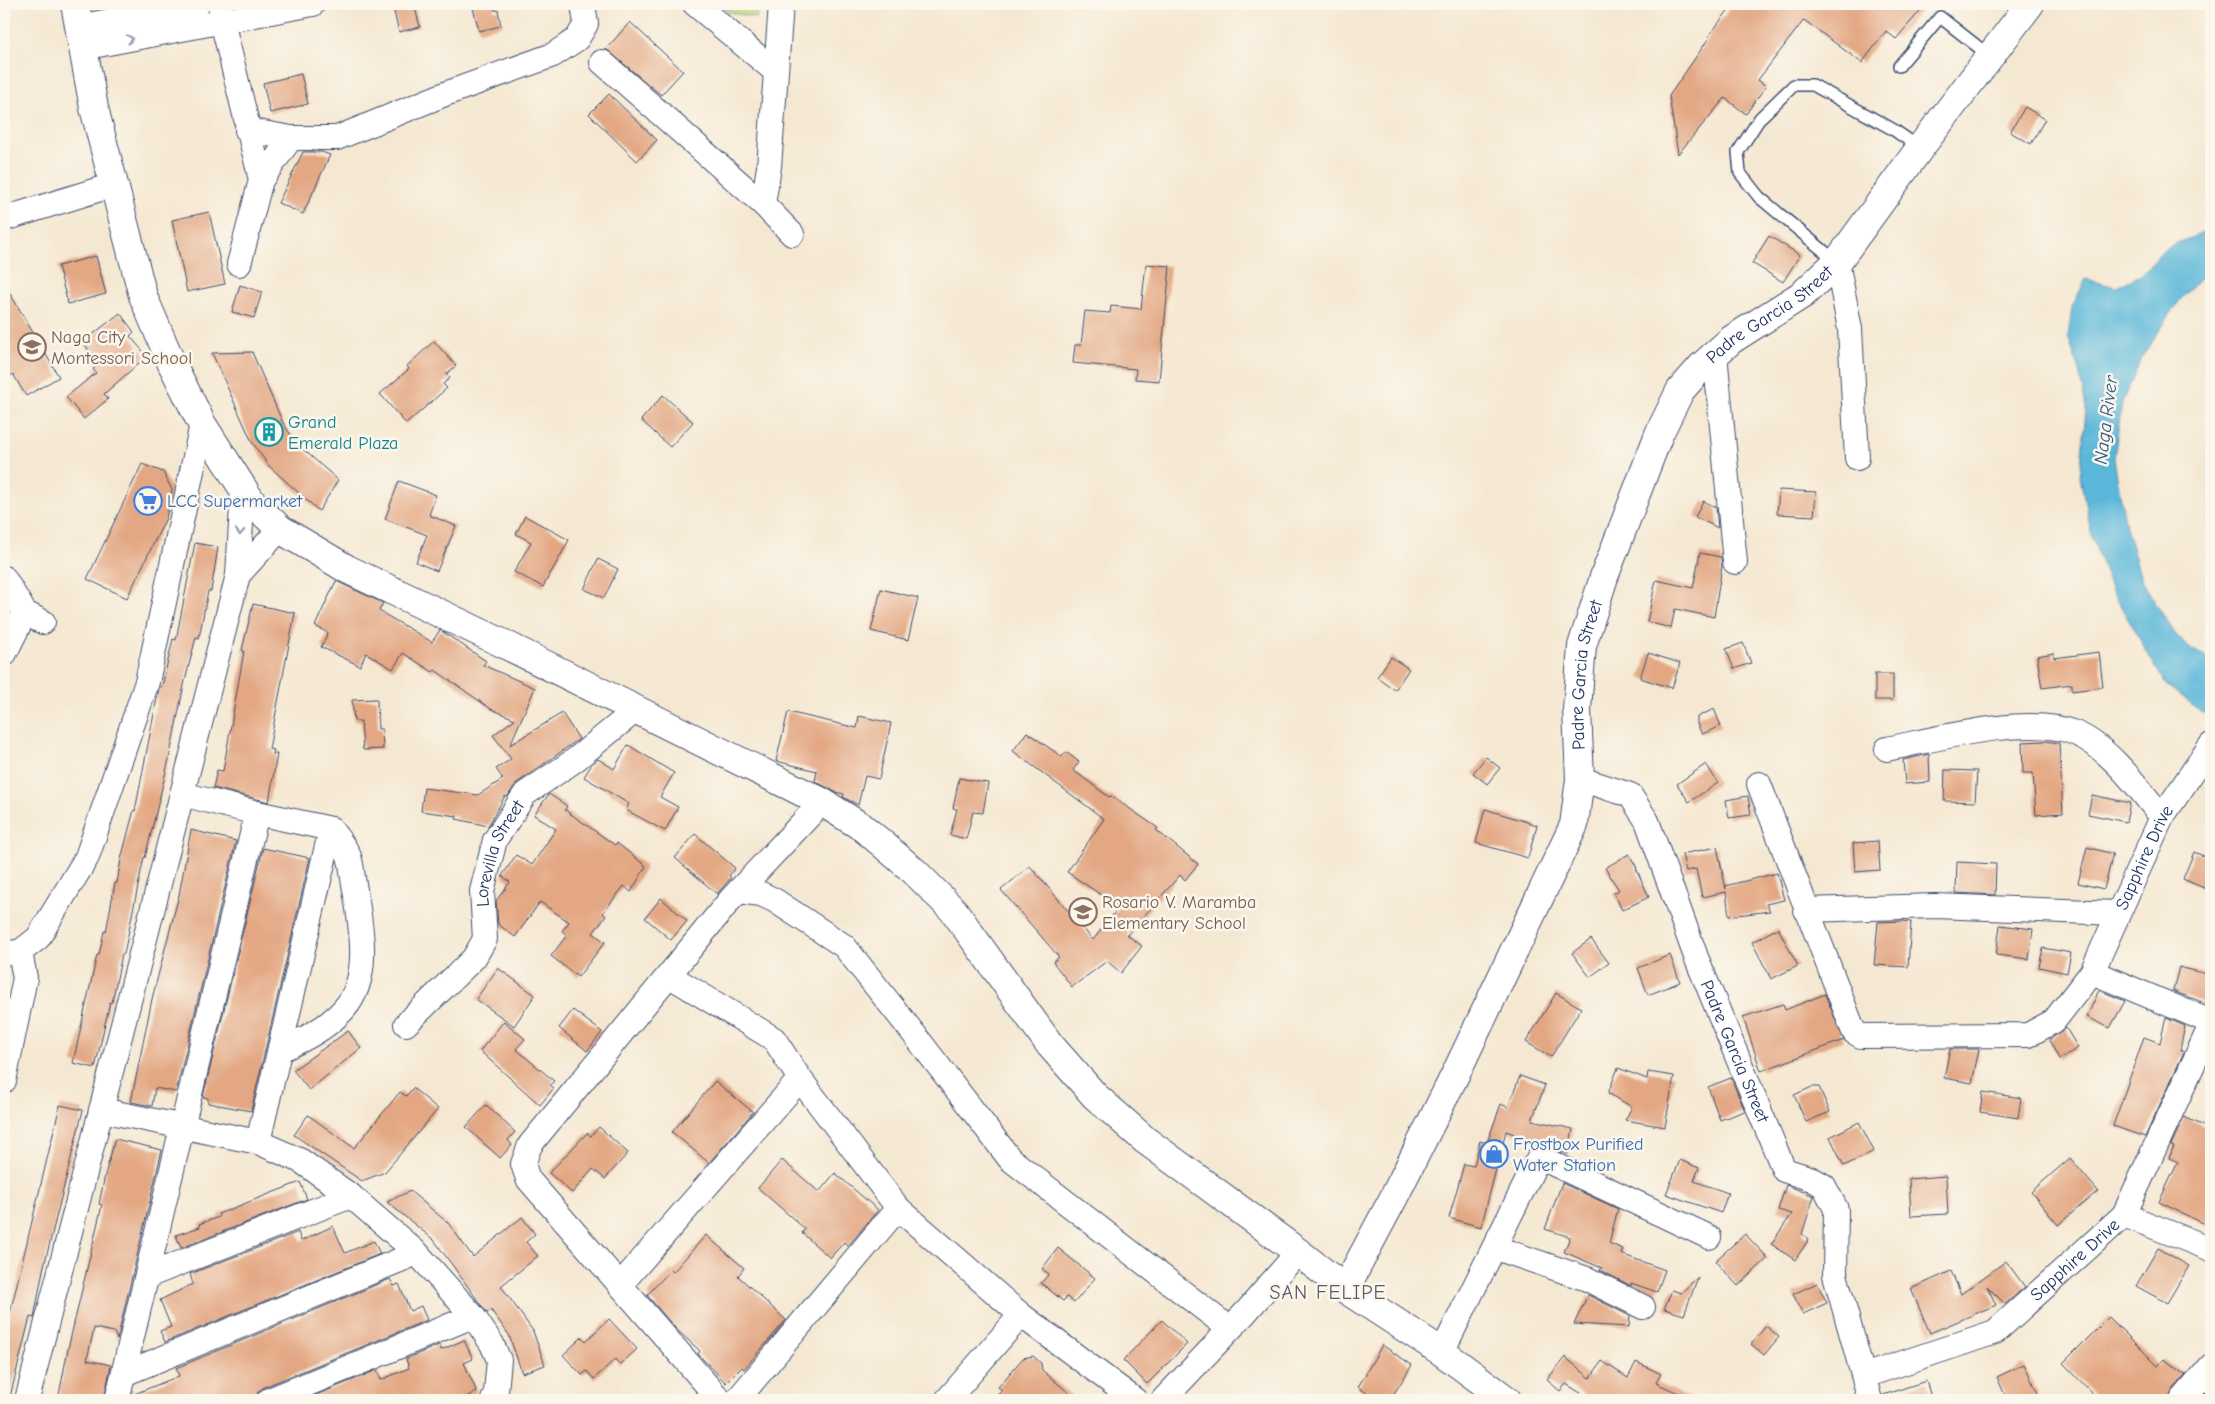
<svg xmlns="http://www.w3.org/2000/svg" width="2215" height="1404" viewBox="0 0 2215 1404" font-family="'Comic Neue',sans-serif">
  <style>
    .green { fill: #bcd57a; stroke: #6c826c }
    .water { fill: #5ab7d9; stroke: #3a739c }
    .building { fill: #e3a783 }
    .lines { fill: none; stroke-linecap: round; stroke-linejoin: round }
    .service-casing { stroke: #3c4b6f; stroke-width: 14 }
    .minor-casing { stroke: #3c4b6f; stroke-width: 26 }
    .tertiary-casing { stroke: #3c4b6f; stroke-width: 30 }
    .secondary-casing { stroke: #3c4b6f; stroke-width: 30 }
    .service { stroke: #fff; stroke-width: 11 }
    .minor { stroke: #fff; stroke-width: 24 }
    .tertiary { stroke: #fff; stroke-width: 28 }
    .secondary { stroke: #fff; stroke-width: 28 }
    .oneway { stroke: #8d97ae }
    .labels { text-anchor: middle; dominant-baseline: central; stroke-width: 5; stroke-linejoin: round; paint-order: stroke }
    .street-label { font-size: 18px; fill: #1b2f5e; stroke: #fbf7ec }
    .education-label { font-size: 18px; fill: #785e54; stroke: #fbf7ec; text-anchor: start }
    .culture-label { font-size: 18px; fill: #0d838f; stroke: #fbf7ec; text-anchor: start }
    .shop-label { font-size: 18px; fill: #366cbe; stroke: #fbf7ec; text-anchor: start }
    .water-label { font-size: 19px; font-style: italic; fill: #2e5883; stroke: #fbf7ec }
    .quarter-label { font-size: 20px; letter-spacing: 1px; fill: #61596b; stroke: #fbf7ec }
  </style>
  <rect width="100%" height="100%" fill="#fbf7ec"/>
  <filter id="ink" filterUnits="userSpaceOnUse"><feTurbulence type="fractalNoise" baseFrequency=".02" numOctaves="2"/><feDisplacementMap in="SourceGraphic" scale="10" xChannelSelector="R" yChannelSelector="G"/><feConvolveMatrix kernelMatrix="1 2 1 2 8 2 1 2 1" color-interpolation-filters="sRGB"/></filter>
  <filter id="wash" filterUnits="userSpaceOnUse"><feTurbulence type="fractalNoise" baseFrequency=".0096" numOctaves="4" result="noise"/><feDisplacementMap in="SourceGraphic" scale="20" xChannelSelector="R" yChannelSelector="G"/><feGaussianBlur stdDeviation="1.12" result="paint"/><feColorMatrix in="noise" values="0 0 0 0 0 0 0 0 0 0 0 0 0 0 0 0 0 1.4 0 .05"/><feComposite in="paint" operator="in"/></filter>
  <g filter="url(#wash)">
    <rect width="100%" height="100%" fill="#f5e8d2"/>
    <polygon class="green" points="726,4 758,4 756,18 725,11"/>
    <polygon class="water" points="2211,230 2211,267 2180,300 2143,355 2122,402 2114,459 2126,527 2142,581 2177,637 2193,650 2211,659 2211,714 2203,713 2166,685 2112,591 2092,537 2080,477 2086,408 2079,371 2068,336 2072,307 2086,279 2116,287 2141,275 2167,247"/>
    <g id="blocks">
      <g class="building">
        <polygon points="414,4 420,27 399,32 393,8"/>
        <polygon points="472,4 493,4 494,10 498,10 501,26 479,31"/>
        <polygon points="1733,4 1926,4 1896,39 1886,31 1862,63 1804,20 1758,80 1766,86 1746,114 1725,98 1678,154 1669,96 1709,38 1708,37"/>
        <polygon points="630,22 683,71 661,95 606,49"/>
        <polygon points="301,74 308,104 270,113 263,83"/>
        <polygon points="609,94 657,140 637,161 589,114"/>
        <polygon points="2025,107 2045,119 2031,144 2010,132"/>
        <polygon points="303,152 322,152 330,155 303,214 278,203"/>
        <polygon points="209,212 225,284 187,292 172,220"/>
        <polygon points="1769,236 1800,255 1783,282 1752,263"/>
        <polygon points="96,256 106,294 68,304 58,266"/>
        <polygon points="1146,264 1170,266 1159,381 1135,379 1136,369 1073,363 1075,345 1081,345 1085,311 1110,313 1111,306 1141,309"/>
        <polygon points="4,283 59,377 26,396 13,374 4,380"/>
        <polygon points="240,285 262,292 254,318 232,312"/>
        <polygon points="120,313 134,332 130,336 147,356 104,394 108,399 84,419 66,397 96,373 93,369 99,364 83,342"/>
        <polygon points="434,341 456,366 446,374 450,378 443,384 447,388 406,424 380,394 409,369 407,366"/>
        <polygon points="252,352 283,423 297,444 338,480 319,511 269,466 252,442 212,353"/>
        <polygon points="663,395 693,422 670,447 641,420"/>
        <polygon points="142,464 163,472 172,490 166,518 127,598 87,579"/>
        <polygon points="399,481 436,495 429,515 456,526 437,571 416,562 427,535 385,519"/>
        <polygon points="1779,490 1816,492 1814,516 1777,514"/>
        <polygon points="1703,501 1716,507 1718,528 1695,517"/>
        <polygon points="525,516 569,540 543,587 514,572 531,542 516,534"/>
        <polygon points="195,543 218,547 211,591 208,591 199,638 196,637 184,685 169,759 145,858 144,857 124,954 122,954 112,1002 110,1002 95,1068 73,1063 97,955 99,955 104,931 106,932 115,883 117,883 121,859 134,810 135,811 159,688 162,686 173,639 176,640"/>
        <polygon points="1700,553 1721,557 1722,566 1714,617 1675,609 1671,628 1647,622 1656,580 1693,588"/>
        <polygon points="598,559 618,569 604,598 584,589"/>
        <polygon points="336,581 383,603 379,611 432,642 440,630 486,661 483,665 535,688 510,745 562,713 579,739 517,783 507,797 505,796 488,826 456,819 457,816 421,811 424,788 478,795 503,779 496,769 511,759 493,735 515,719 491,709 435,670 433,672 403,653 393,669 366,653 360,666 321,647 328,633 315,626"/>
        <polygon points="881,589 918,598 908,640 871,631"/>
        <polygon points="253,604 295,613 269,749 274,750 273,754 277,754 269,802 213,788 217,770 223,771 244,651 242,650"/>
        <polygon points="1743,643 1751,663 1734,669 1726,649"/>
        <polygon points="2099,652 2103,687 2072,691 2072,684 2042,688 2037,656 2054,653 2054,658"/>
        <polygon points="1648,653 1680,663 1672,688 1640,678"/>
        <polygon points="1391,657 1409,669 1395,690 1377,677"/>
        <rect x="1875" y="674" width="18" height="26"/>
        <polygon points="377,699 378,729 382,729 383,749 363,750 361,721 354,721 352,700"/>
        <polygon points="1714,709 1721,726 1702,734 1697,724 1697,717"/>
        <polygon points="788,712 857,728 859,716 891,723 879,779 865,776 858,805 843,797 844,794 835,792 815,781 817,771 776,761"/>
        <polygon points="1027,732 1062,757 1066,752 1079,762 1073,770 1109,797 1111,796 1158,828 1156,830 1198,864 1185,880 1180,875 1127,935 1142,946 1121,973 1107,961 1072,987 1053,962 1059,957 1001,890 1030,866 1093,940 1119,907 1067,872 1104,819 1013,751"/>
        <polygon points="2045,741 2059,743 2063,813 2036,815 2033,773 2023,773 2022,742"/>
        <polygon points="628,745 674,773 660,797 678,807 665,831 626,810 629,804 584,777 592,764 598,759 614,769"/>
        <polygon points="1929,754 1930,782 1905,784 1903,760"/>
        <polygon points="1486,757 1500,768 1487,784 1473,773"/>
        <polygon points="1706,764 1718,783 1689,802 1677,784"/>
        <polygon points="1945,770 1977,771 1975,802 1944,801"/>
        <polygon points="959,778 988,783 983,813 973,812 966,839 950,835 957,809 953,808"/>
        <polygon points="549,794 567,806 565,810 615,845 617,843 646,866 631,892 624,886 603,913 606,916 593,933 605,942 578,977 551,956 567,935 562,931 569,922 540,902 515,937 498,924 496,901 510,882 502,876 516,855 532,865 556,829 534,815"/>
        <polygon points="2092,795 2130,803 2126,822 2088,814"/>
        <polygon points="1748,796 1751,815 1729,818 1726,800"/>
        <polygon points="1485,809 1537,825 1528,858 1476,843"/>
        <polygon points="191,830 236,841 176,1092 155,1088 152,1106 131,1102 152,999 179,895"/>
        <polygon points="695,834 735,868 729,876 731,878 717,894 675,858"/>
        <polygon points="1878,841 1880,870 1855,872 1853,843"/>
        <polygon points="1717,847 1726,889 1725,886 1777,873 1784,900 1766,904 1770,911 1729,916 1726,892 1702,897 1696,869 1686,871 1682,854"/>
        <polygon points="2087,847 2113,854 2104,889 2078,883"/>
        <polygon points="263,848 310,858 251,1111 208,1103 208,1098 203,1097"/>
        <polygon points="2194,852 2211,859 2211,891 2183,879"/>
        <polygon points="1629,854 1637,868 1636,868 1649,897 1622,910 1614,893 1619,890 1605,868"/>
        <polygon points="1957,862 1996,864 1995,895 1956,893"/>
        <polygon points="661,898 687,921 671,940 645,918"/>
        <polygon points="1903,921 1911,922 1908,967 1874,965 1878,922"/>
        <polygon points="2000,925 2033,929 2029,959 1996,955"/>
        <polygon points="1778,928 1798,966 1771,979 1752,942"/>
        <polygon points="1591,939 1609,963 1590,977 1572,953"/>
        <polygon points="2043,948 2071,953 2067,973 2039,967"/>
        <polygon points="1670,955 1680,982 1648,995 1638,968"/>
        <polygon points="2179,967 2211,975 2211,987 2207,1004 2173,991"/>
        <polygon points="498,968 535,995 514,1026 476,999"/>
        <polygon points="2099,990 2125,1001 2110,1028 2087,1017"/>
        <polygon points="1556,993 1581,1008 1551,1057 1526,1042"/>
        <polygon points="1825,994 1844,1040 1761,1071 1743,1017 1783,1004 1785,1010"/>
        <polygon points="573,1010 602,1032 587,1051 559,1028"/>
        <polygon points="2166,1018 2185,1026 2180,1050 2184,1052 2145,1137 2113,1126 2144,1037 2160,1043"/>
        <polygon points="504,1021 525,1039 516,1049 554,1081 550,1085 554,1088 540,1105 480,1051"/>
        <polygon points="2066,1028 2078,1048 2059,1059 2049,1040"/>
        <polygon points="348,1031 361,1048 309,1090 293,1070"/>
        <polygon points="1950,1049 1979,1049 1972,1083 1944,1078"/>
        <polygon points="1618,1068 1647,1079 1648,1072 1674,1076 1665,1127 1625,1120 1632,1107 1608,1093"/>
        <polygon points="1520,1076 1545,1085 1532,1120 1573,1129 1568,1154 1506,1131 1481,1227 1449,1218 1464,1164 1474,1166 1480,1141 1487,1143 1501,1104 1508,1107"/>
        <polygon points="1731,1078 1745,1111 1720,1120 1708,1087"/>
        <polygon points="715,1081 753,1112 709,1163 672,1132"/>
        <polygon points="1812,1087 1819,1087 1830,1112 1806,1122 1794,1095"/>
        <polygon points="413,1088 438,1109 385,1172 362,1181 294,1135 308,1115 354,1148 400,1092 406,1096"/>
        <polygon points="1983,1092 2021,1098 2018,1118 1980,1112"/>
        <polygon points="60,1105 83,1110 43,1270 34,1318 30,1317 10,1397 4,1396 4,1343 10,1313"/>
        <polygon points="486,1105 515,1132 508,1140 512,1145 500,1158 466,1127"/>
        <polygon points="2184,1117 2211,1129 2211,1227 2159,1202 2178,1162 2169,1158 2174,1146 2171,1145"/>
        <polygon points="1859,1122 1874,1151 1844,1166 1830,1137"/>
        <polygon points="599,1127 628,1153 605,1179 593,1169 572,1193 549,1173 587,1133 591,1136"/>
        <polygon points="115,1139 162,1150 117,1340 114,1332 94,1328 87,1360 111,1365 104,1400 58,1400 68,1349 102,1205 99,1204 105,1175"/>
        <polygon points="2070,1158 2098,1191 2058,1225 2031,1192"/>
        <polygon points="782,1160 819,1192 835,1173 878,1210 848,1246 844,1242 830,1258 802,1233 805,1229 758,1188"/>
        <polygon points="1680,1160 1699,1168 1694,1181 1728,1193 1721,1213 1666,1194"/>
        <polygon points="1946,1176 1948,1214 1911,1216 1909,1179"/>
        <polygon points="300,1182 307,1199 181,1248 176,1235 200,1227 199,1224 219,1217 218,1214"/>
        <polygon points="1562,1183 1618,1209 1609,1243 1623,1249 1621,1254 1665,1270 1657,1292 1631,1283 1631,1286 1600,1270 1602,1268 1564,1252 1570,1237 1545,1229"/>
        <polygon points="1786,1185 1814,1196 1802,1234 1809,1239 1795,1260 1771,1244 1792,1214 1778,1210"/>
        <polygon points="410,1191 448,1223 473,1257 522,1217 535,1234 526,1242 538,1256 501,1286 533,1331 545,1365 522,1373 509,1335 491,1310 487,1313 434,1240 387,1202"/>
        <polygon points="333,1226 345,1253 374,1241 380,1254 165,1342 160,1331 171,1327 160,1300 193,1284 190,1274 298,1232 301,1241"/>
        <polygon points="1745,1234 1768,1258 1738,1286 1715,1261"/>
        <polygon points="706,1235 744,1268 738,1276 786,1320 744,1369 742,1367 726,1383 698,1354 700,1351 675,1328 647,1295 671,1270 673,1272"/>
        <polygon points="1058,1248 1095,1278 1074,1303 1067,1297 1063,1301 1041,1283 1049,1274 1042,1269"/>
        <polygon points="2158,1248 2189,1266 2167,1303 2136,1286"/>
        <polygon points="2006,1261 2025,1287 2005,1304 1987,1286 1996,1305 1930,1333 1911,1289 1951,1271 1961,1294"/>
        <polygon points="1698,1277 1684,1315 1664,1309 1672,1290 1681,1293"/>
        <polygon points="390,1279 394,1286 399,1284 410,1311 421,1306 427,1320 264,1387 258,1392 256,1400 131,1400 132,1395 179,1376 176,1368"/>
        <polygon points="1817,1283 1827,1303 1803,1314 1793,1294"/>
        <polygon points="1588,1295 1630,1316 1629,1327 1574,1324"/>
        <polygon points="2109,1317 2158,1366 2164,1359 2186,1375 2172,1391 2169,1400 2099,1400 2063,1363"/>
        <polygon points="609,1319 637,1349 620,1365 615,1359 594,1379 587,1371 582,1375 563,1355 582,1337 586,1341"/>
        <polygon points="1162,1320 1187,1344 1147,1384 1123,1360"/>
        <polygon points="1766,1326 1779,1337 1764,1355 1751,1344"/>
        <polygon points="464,1340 473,1359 464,1363 477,1392 459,1400 304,1400 377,1370 381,1380 409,1368 406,1359 439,1345 441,1350"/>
        <polygon points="1382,1345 1412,1365 1390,1400 1376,1400 1358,1387"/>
        <polygon points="1033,1356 1041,1363 1042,1370 1077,1400 993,1400 1002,1390 998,1387 1023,1358"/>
        <polygon points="1565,1357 1590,1378 1602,1361 1628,1378 1636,1362 1661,1374 1656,1383 1694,1400 1592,1400 1566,1384 1560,1391 1547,1380"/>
        <polygon points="2024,1364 2038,1393 2023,1400 2007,1400 1997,1377"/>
        <polygon points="1926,1381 1932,1400 1883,1400 1883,1395"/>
      </g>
    </g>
  </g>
  <g filter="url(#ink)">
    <use href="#blocks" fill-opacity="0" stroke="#3c4b6f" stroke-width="1"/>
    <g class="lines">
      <defs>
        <g id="service">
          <polyline points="1899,66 1940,17 1991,57"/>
          <polyline points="1837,262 1759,197 1740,173 1738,152 1760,118 1794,85 1813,85 1894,130 1920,148"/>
        </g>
        <g id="minor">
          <polyline points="220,4 222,21 261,180 239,264"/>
          <polyline points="695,4 775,71"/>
          <polyline points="78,27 198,4"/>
          <polyline points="82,48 313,4"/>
          <polyline points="602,62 763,204 792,234"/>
          <polyline points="247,130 291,138 337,138 445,94 553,55 577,39 586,24 583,4"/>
          <polyline points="261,180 291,138"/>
          <polyline points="763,204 769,167 781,4"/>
          <polyline points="4,219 113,185"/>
          <polyline points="1837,262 1850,329 1857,458"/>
          <polyline points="1715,354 1735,562"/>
          <polyline points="238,575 280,529"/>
          <polyline points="4,578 25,613 43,622"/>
          <polyline points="4,655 25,613"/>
          <path d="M1887,749c49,-10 141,-35 188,-16 34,14 64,56 87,84"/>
          <path id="s1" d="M1580,779l50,16 17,26 49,136 88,213 28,9 12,7 12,23 -1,66 35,125"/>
          <path id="s2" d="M1759,784l95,248 7,4 167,-1 26,-14 38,-49 70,-155 49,-72"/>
          <polyline points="182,794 257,813 331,829 258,1142"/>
          <polyline points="739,891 761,894 774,900 844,946 914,1034 1010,1159 1230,1329"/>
          <polyline points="1806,910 1935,906 2117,913"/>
          <polyline points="4,953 20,952 38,938 87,857 147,682 202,424"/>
          <polyline points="2092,972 2211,1022"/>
          <polyline points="670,976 774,1039 800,1079 898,1208 1021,1315 1135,1400"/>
          <path id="s3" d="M406,1024l68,-66 11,-19 -3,-48 13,-51 30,-46 50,-34 61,-50"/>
          <path d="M280,1050c23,-10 46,-21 64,-41 29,-32 16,-87 10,-125 -2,-9 -2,-22 -6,-30 -4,-9 -12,-17 -17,-25"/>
          <polyline points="4,1081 25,978 20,952"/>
          <polyline points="101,1110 258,1142 301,1161 351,1196 417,1253 473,1316 492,1344 499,1360 496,1392 493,1400"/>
          <polyline points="2124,1215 2211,1249"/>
          <polyline points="1496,1248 1587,1279 1643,1307"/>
          <polyline points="147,1276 351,1196"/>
          <polyline points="620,1285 800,1079"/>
          <polyline points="1442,1352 1539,1157 1709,1237"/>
          <polyline points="124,1374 417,1253"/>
          <path id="s4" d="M1864,1376l131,-44 129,-117 87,-190"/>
          <polyline points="27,1400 238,575 243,489"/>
          <polyline points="117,1400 257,813"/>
          <polyline points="269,1400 473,1316"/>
          <polyline points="720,1400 528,1179 523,1164 530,1145 730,900 822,802"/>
          <polyline points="737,1400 898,1208"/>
          <polyline points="947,1400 1021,1315"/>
          <polyline points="1163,1400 1246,1312 1298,1252"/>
          <polyline points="2182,1400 2211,1366"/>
        </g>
        <g id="tertiary">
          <path id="s5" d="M1345,1289l49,-92 62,-124 118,-248 6,-46 -3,-70 5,-63 22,-69 55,-143 21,-43 22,-25 29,-26 72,-46 34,-32 83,-114 110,-144"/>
        </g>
        <polyline id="secondary" points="75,4 94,108 143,296 171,362 202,424 251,501 280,529 347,569 498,641 822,802 862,827 879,841 915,872 954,911 1050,1045 1095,1096 1145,1140 1298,1252 1345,1289 1442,1352 1507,1400"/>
      </defs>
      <use href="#service" class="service-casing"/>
      <use href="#minor" class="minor-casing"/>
      <use href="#tertiary" class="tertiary-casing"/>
      <use href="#secondary" class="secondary-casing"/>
      <use href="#service" class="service"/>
      <use href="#minor" class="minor"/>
      <use href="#tertiary" class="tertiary"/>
      <use href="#secondary" class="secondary"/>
    </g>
    <defs><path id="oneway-chevron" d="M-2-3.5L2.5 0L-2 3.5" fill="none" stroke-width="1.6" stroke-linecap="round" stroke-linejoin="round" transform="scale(1.25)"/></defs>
    <g class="oneway">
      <use href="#oneway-chevron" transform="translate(130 39) rotate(-11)"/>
      <use href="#oneway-chevron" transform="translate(240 532) rotate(93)"/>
    </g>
  </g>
  <defs>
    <symbol id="school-ring" viewBox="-11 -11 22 22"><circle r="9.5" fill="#fbf7ec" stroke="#8d6e63" stroke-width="1.5"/><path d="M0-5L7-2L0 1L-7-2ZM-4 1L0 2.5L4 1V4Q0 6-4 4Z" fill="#8d6e63"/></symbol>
    <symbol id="building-ring" viewBox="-11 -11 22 22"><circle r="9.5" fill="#fbf7ec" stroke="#0f9aa8" stroke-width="1.5"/><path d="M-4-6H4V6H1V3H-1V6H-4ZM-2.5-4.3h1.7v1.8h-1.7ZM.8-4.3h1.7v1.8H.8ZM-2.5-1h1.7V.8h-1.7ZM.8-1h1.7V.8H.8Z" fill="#0f9aa8"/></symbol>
    <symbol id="supermarket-ring" viewBox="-11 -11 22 22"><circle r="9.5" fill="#fbf7ec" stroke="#3f7fe0" stroke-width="1.5"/><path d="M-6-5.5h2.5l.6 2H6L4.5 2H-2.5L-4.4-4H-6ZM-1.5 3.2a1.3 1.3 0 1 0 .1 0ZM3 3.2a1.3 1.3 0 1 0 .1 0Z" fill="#3f7fe0"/></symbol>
    <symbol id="shop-ring" viewBox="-11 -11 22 22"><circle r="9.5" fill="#fbf7ec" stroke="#3f7fe0" stroke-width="1.5"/><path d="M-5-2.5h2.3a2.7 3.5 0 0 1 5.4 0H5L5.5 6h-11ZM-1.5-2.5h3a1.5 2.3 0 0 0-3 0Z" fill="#3f7fe0"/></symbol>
  </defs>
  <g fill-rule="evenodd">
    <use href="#school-ring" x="16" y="331" width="32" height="32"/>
    <use href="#building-ring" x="253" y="416" width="32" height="32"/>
    <use href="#supermarket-ring" x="132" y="485" width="32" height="32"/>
    <use href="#school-ring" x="1067" y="896" width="32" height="32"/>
    <use href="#shop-ring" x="1478" y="1138" width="32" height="32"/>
  </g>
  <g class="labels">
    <g class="street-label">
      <text stroke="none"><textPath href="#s5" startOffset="1089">Padre Garcia Street</textPath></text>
      <text stroke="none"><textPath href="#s5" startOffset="669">Padre Garcia Street</textPath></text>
      <text stroke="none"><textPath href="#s3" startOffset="206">Lorevilla Street</textPath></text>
      <text stroke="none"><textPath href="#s2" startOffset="658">Sapphire Drive</textPath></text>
      <text stroke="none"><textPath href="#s1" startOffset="330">Padre Garcia Street</textPath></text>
      <text stroke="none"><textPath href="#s4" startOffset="246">Sapphire Drive</textPath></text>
    </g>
    <g class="education-label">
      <text x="51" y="337">Naga City<tspan x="51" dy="21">Montessori School</tspan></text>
      <text x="1102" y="902">Rosario V. Maramba<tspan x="1102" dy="21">Elementary School</tspan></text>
    </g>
    <g class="culture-label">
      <text x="288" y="422">Grand<tspan x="288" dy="21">Emerald Plaza</tspan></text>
    </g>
    <g class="shop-label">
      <text x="167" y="501">LCC Supermarket</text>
      <text x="1513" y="1144">Frostbox Purified<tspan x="1513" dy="21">Water Station</tspan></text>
    </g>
    <g class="water-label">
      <text transform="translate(2106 420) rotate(-83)">Naga River</text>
    </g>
    <g class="quarter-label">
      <text x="1328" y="1292">SAN FELIPE</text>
    </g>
  </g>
  <rect width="2215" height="1404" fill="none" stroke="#fbf7ec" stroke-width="20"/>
</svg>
